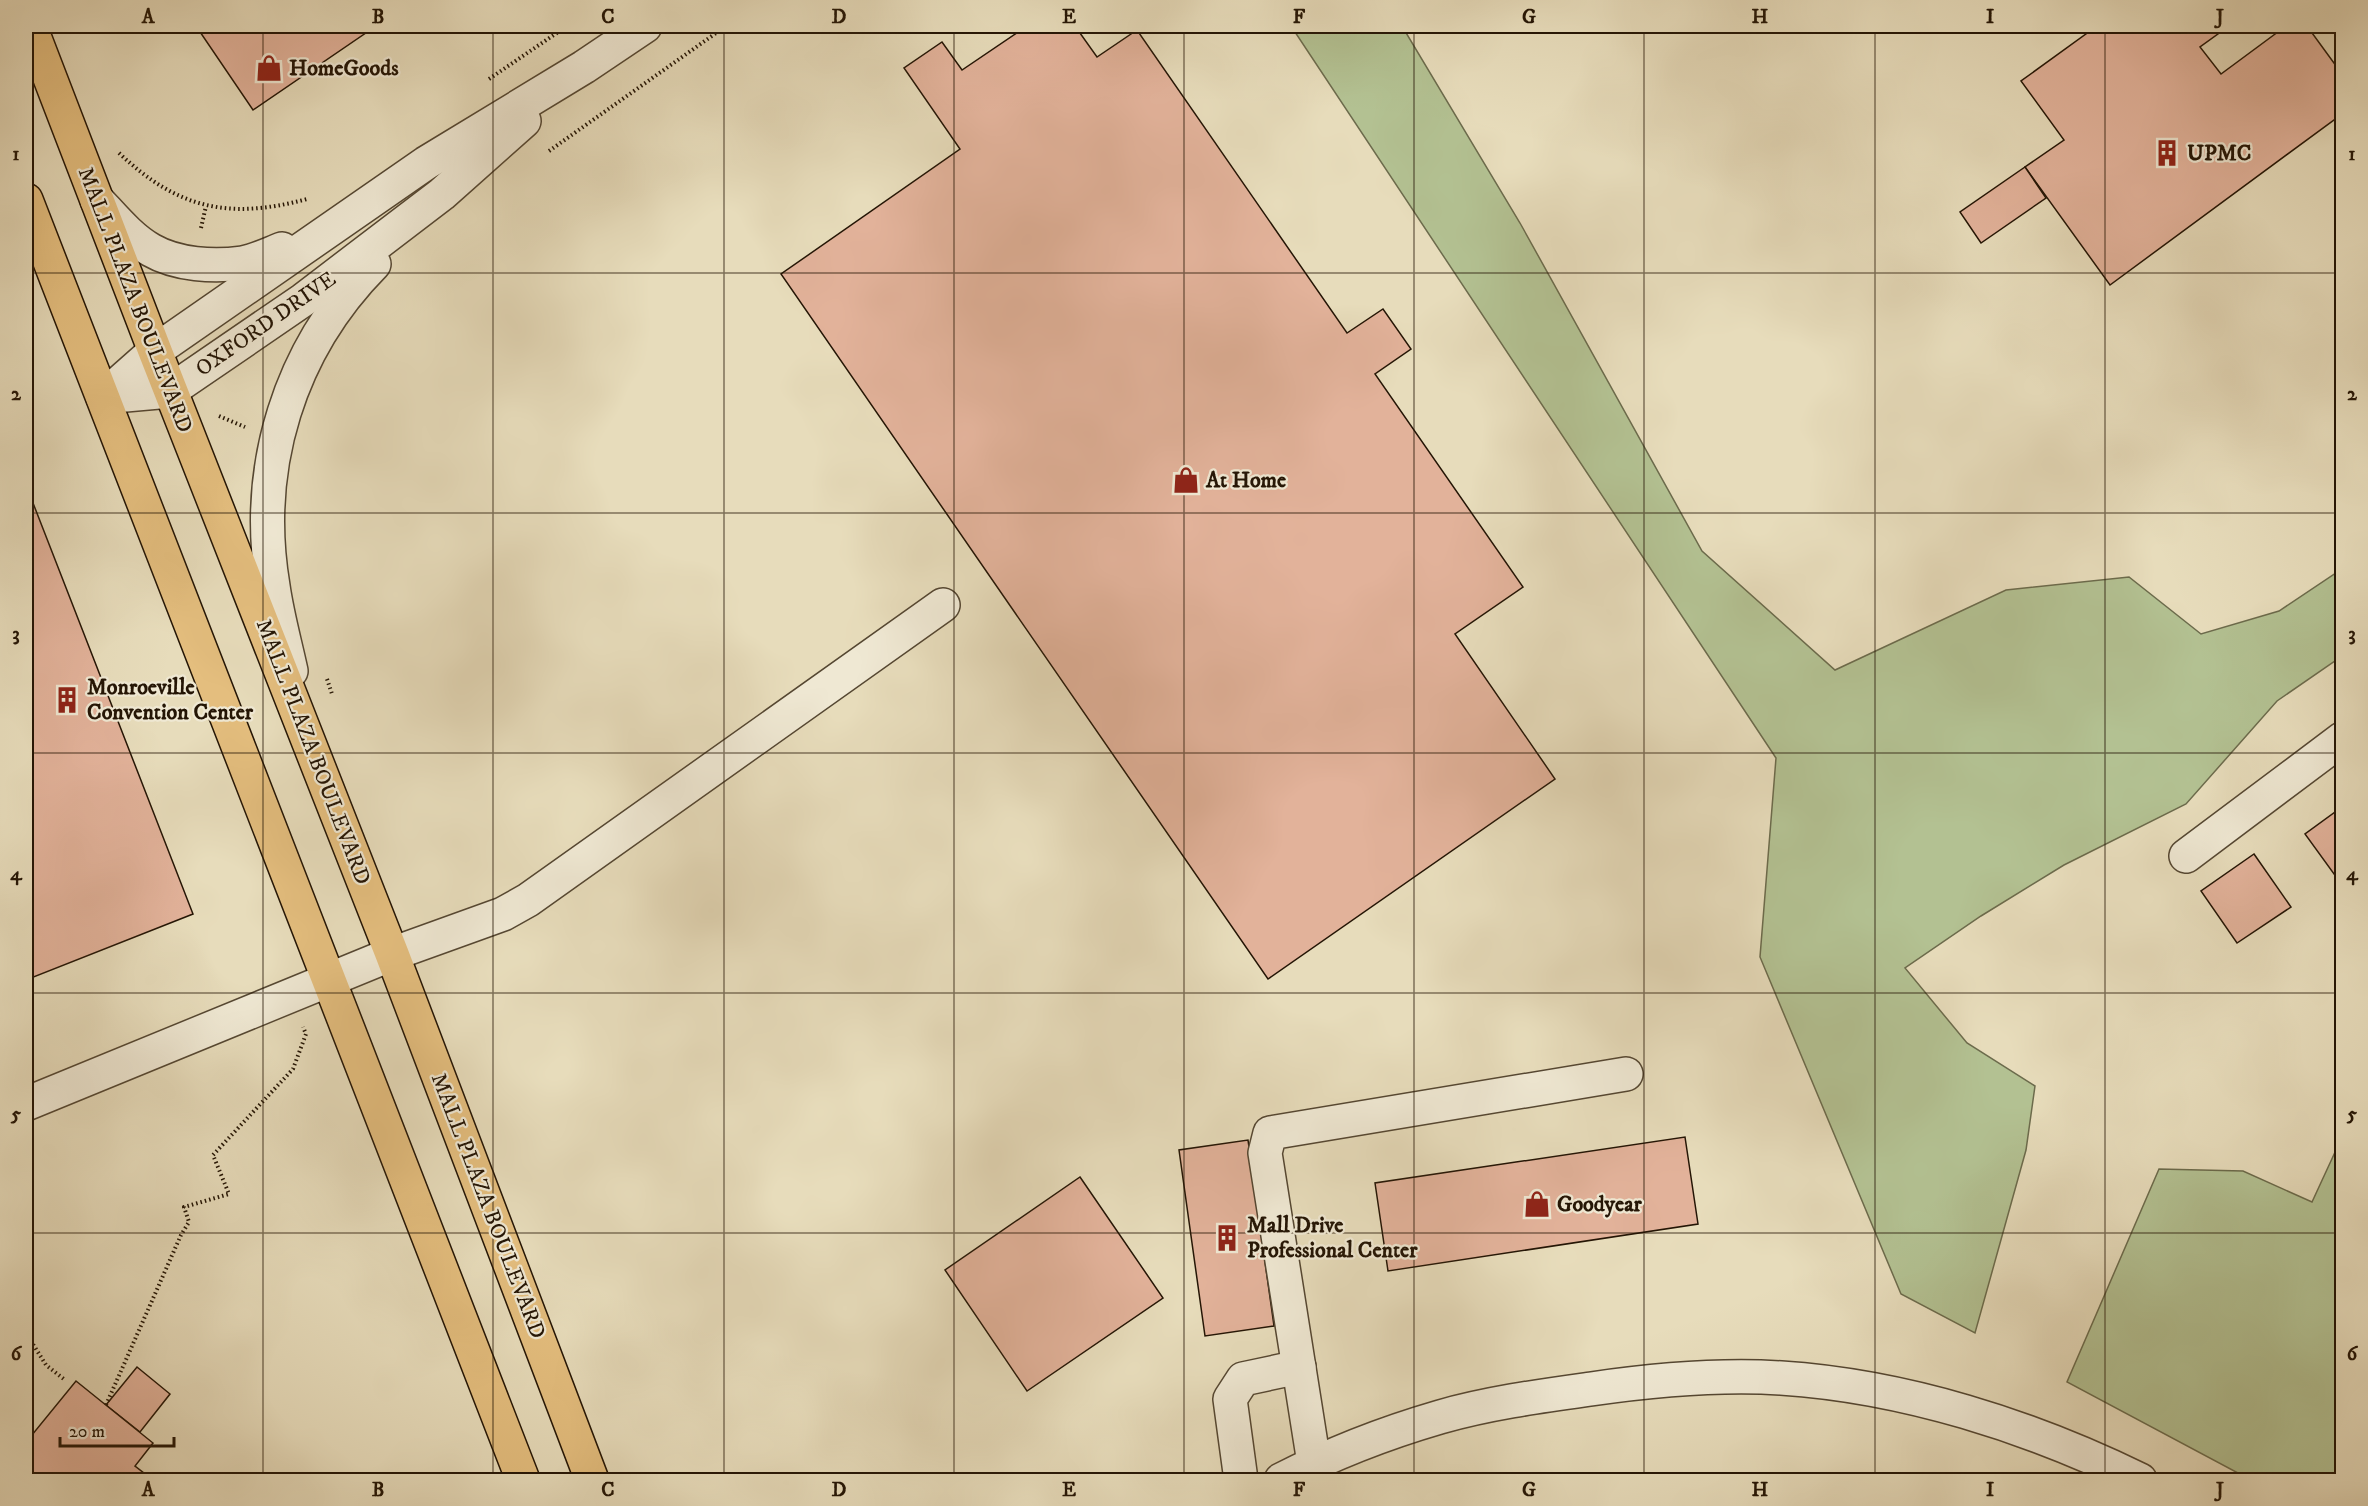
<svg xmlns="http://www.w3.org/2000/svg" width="2368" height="1506" viewBox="0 0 2368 1506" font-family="'IM FELL DW Pica',serif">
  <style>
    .green { fill: #b3c192; stroke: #6c6b4c; stroke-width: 1.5 }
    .building { fill: #e2b29a; stroke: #241505; stroke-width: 1.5 }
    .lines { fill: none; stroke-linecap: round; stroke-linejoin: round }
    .minor-casing { stroke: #554732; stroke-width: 36 }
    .major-casing { stroke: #241505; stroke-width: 36 }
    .path { stroke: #241505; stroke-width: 4; stroke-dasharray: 1.5 3; stroke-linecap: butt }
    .minor { stroke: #efe8d3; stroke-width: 33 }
    .major { stroke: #e4be7e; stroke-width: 33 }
    .grid { fill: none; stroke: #241505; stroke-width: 1.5; stroke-opacity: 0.55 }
    .labels { text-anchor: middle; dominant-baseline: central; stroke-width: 4.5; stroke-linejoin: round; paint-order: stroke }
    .poi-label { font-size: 22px; font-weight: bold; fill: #241505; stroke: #efe8d3; text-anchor: start }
    .street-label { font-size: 22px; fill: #241505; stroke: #efe8d3 }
    .neatline { fill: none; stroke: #241505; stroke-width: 2 }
    .grid-label { font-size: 20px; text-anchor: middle; font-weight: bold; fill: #241505 }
  </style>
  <rect width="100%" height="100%" fill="#e7dcbb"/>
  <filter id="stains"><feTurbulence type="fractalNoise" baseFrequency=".00333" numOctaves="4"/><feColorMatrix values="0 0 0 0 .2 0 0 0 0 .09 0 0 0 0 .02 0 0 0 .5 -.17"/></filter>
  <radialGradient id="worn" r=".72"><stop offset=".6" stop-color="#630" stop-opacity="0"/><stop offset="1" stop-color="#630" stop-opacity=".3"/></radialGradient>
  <g class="green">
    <polygon points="1291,26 1402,26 1520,223 1702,551 1835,670 2006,590 2129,577 2201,634 2279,611 2342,569 2342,656 2277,701 2186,804 2064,865 1981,916 1905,968 1967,1043 2035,1086 2026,1150 1975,1333 1901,1294 1760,957 1776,758"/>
    <polygon points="2342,1137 2342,1480 2251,1480 2067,1382 2159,1169 2243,1171 2312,1202"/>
  </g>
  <g class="building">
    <polygon points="196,26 376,26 253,110"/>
    <polygon points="1027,26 1075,26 1097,57 1137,30 1347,333 1383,309 1411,349 1375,374 1523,587 1455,634 1555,779 1268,979 781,274 960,149 904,68 942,42 962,70"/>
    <polygon points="2097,26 2229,26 2200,47 2221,74 2286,26 2307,26 2342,74 2342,114 2110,285 2025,167 2064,140 2021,81"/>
    <polygon points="2025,167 2046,198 1981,243 1960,212"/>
    <polygon points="26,485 193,914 26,980"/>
    <polygon points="2342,807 2342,885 2305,834"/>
    <polygon points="2254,854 2291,907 2237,943 2201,891"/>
    <polygon points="1685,1137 1698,1224 1388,1271 1375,1183"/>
    <polygon points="1248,1140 1274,1326 1205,1336 1179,1150"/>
    <polygon points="1080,1177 1163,1298 1027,1391 945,1270"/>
    <polygon points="137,1367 170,1394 140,1432 106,1405"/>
    <polygon points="76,1381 153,1443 135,1466 153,1480 26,1480 26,1430 32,1435"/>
  </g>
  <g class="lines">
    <defs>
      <g id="minor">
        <path d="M97,200c17,18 33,38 54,50 26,15 63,17 91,13 13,-2 27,-9 40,-14"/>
        <polyline points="103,397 155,351 426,163 584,67 645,26"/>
        <polyline points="103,397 170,391 303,300 442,194 524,121"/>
        <path d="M291,671c-6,-28 -14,-56 -18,-85 -20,-119 16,-236 101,-322"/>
        <polyline points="2186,856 2342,739"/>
        <polyline points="26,1104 392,954 503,914 528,900 943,605"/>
        <polyline points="1314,1463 1265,1153 1270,1133 1626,1074"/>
        <polyline points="1241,1480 1230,1399 1243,1379 1299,1367"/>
        <path d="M1281,1480c50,-26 104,-47 159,-63 49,-14 101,-21 151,-28 62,-9 127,-15 190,-11 123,8 249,48 359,102"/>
      </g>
      <g id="major">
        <polyline points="30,26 155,351 392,954 592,1480"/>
        <polyline points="26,200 523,1480"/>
      </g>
    </defs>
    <use href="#minor" class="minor-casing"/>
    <use href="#major" class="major-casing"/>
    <g class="path">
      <polyline points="489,79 567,26"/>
      <polyline points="549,151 726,26"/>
      <path d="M119,153c59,56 110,67 188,46"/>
      <polyline points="201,228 206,206"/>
      <polyline points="219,416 245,427"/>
      <polyline points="327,679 332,694"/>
      <polyline points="26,1333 46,1365 65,1380"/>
      <polyline points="106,1405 181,1235 189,1222 184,1207 229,1194 213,1155 293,1069 306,1034 303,1027"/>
    </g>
    <use href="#minor" class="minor"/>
    <use href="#major" class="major"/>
  </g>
  <path class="grid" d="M263,26v1454M493,26v1454M724,26v1454M954,26v1454M1184,26v1454M1414,26v1454M1644,26v1454M1875,26v1454M2105,26v1454M26,273h2316M26,513h2316M26,753h2316M26,993h2316M26,1233h2316"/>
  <defs>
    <symbol id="shop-bare" viewBox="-9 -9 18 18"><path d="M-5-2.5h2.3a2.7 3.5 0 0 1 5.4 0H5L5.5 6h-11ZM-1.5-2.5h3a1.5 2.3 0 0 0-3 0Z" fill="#8f2418" stroke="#efe8d3" stroke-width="2.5" paint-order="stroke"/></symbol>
    <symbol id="building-bare" viewBox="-9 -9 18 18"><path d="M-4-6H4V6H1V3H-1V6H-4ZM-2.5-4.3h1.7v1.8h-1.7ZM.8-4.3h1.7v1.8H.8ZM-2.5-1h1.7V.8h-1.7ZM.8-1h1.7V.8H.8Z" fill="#8f2418" stroke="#efe8d3" stroke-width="2.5" paint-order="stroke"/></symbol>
  </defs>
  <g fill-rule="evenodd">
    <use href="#shop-bare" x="250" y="49" width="38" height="38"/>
    <use href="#building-bare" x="2148" y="134" width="38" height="38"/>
    <use href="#shop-bare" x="1167" y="461" width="38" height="38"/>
    <use href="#building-bare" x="48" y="681" width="38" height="38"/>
    <use href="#shop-bare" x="1518" y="1185" width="38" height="38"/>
    <use href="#building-bare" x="1208" y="1219" width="38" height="38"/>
  </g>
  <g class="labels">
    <g class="poi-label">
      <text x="289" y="68">HomeGoods</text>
      <text x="2187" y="153">UPMC</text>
      <text x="1206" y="480">At Home</text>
      <text x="87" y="687">Monroeville<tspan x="87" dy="25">Convention Center</tspan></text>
      <text x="1557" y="1204">Goodyear</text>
      <text x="1247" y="1225">Mall Drive<tspan x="1247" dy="25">Professional Center</tspan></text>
    </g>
    <g class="street-label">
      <text transform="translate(135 300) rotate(69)">MALL PLAZA BOULEVARD</text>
      <text transform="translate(266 324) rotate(-35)">OXFORD DRIVE</text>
      <text transform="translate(313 752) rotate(69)">MALL PLAZA BOULEVARD</text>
      <text transform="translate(488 1206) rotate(69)">MALL PLAZA BOULEVARD</text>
    </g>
  </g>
  <rect width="2368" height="1506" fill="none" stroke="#e7dcbb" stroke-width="66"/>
  <path d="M60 1437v9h114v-9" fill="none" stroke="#241505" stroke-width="3"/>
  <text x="69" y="1437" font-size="18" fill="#241505" stroke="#efe8d3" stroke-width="4.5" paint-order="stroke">20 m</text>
  <rect x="33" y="33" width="2302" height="1440" class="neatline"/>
  <g class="grid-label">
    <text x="148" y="23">A</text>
    <text x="378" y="23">B</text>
    <text x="608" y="23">C</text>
    <text x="839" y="23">D</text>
    <text x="1069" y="23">E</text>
    <text x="1299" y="23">F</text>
    <text x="1529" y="23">G</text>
    <text x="1760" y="23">H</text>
    <text x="1990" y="23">I</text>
    <text x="2220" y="23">J</text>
    <text x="16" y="160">1</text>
    <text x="2352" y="160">1</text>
    <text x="16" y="400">2</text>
    <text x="2352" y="400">2</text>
    <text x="16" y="640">3</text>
    <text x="2352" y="640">3</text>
    <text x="16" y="880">4</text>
    <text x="2352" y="880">4</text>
    <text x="16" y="1120">5</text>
    <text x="2352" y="1120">5</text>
    <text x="16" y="1360">6</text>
    <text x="2352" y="1360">6</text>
    <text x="148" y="1496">A</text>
    <text x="378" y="1496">B</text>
    <text x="608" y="1496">C</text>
    <text x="839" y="1496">D</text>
    <text x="1069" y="1496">E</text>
    <text x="1299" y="1496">F</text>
    <text x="1529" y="1496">G</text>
    <text x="1760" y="1496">H</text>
    <text x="1990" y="1496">I</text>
    <text x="2220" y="1496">J</text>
  </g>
  <rect width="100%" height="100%" filter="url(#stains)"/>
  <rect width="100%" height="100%" fill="url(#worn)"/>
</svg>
